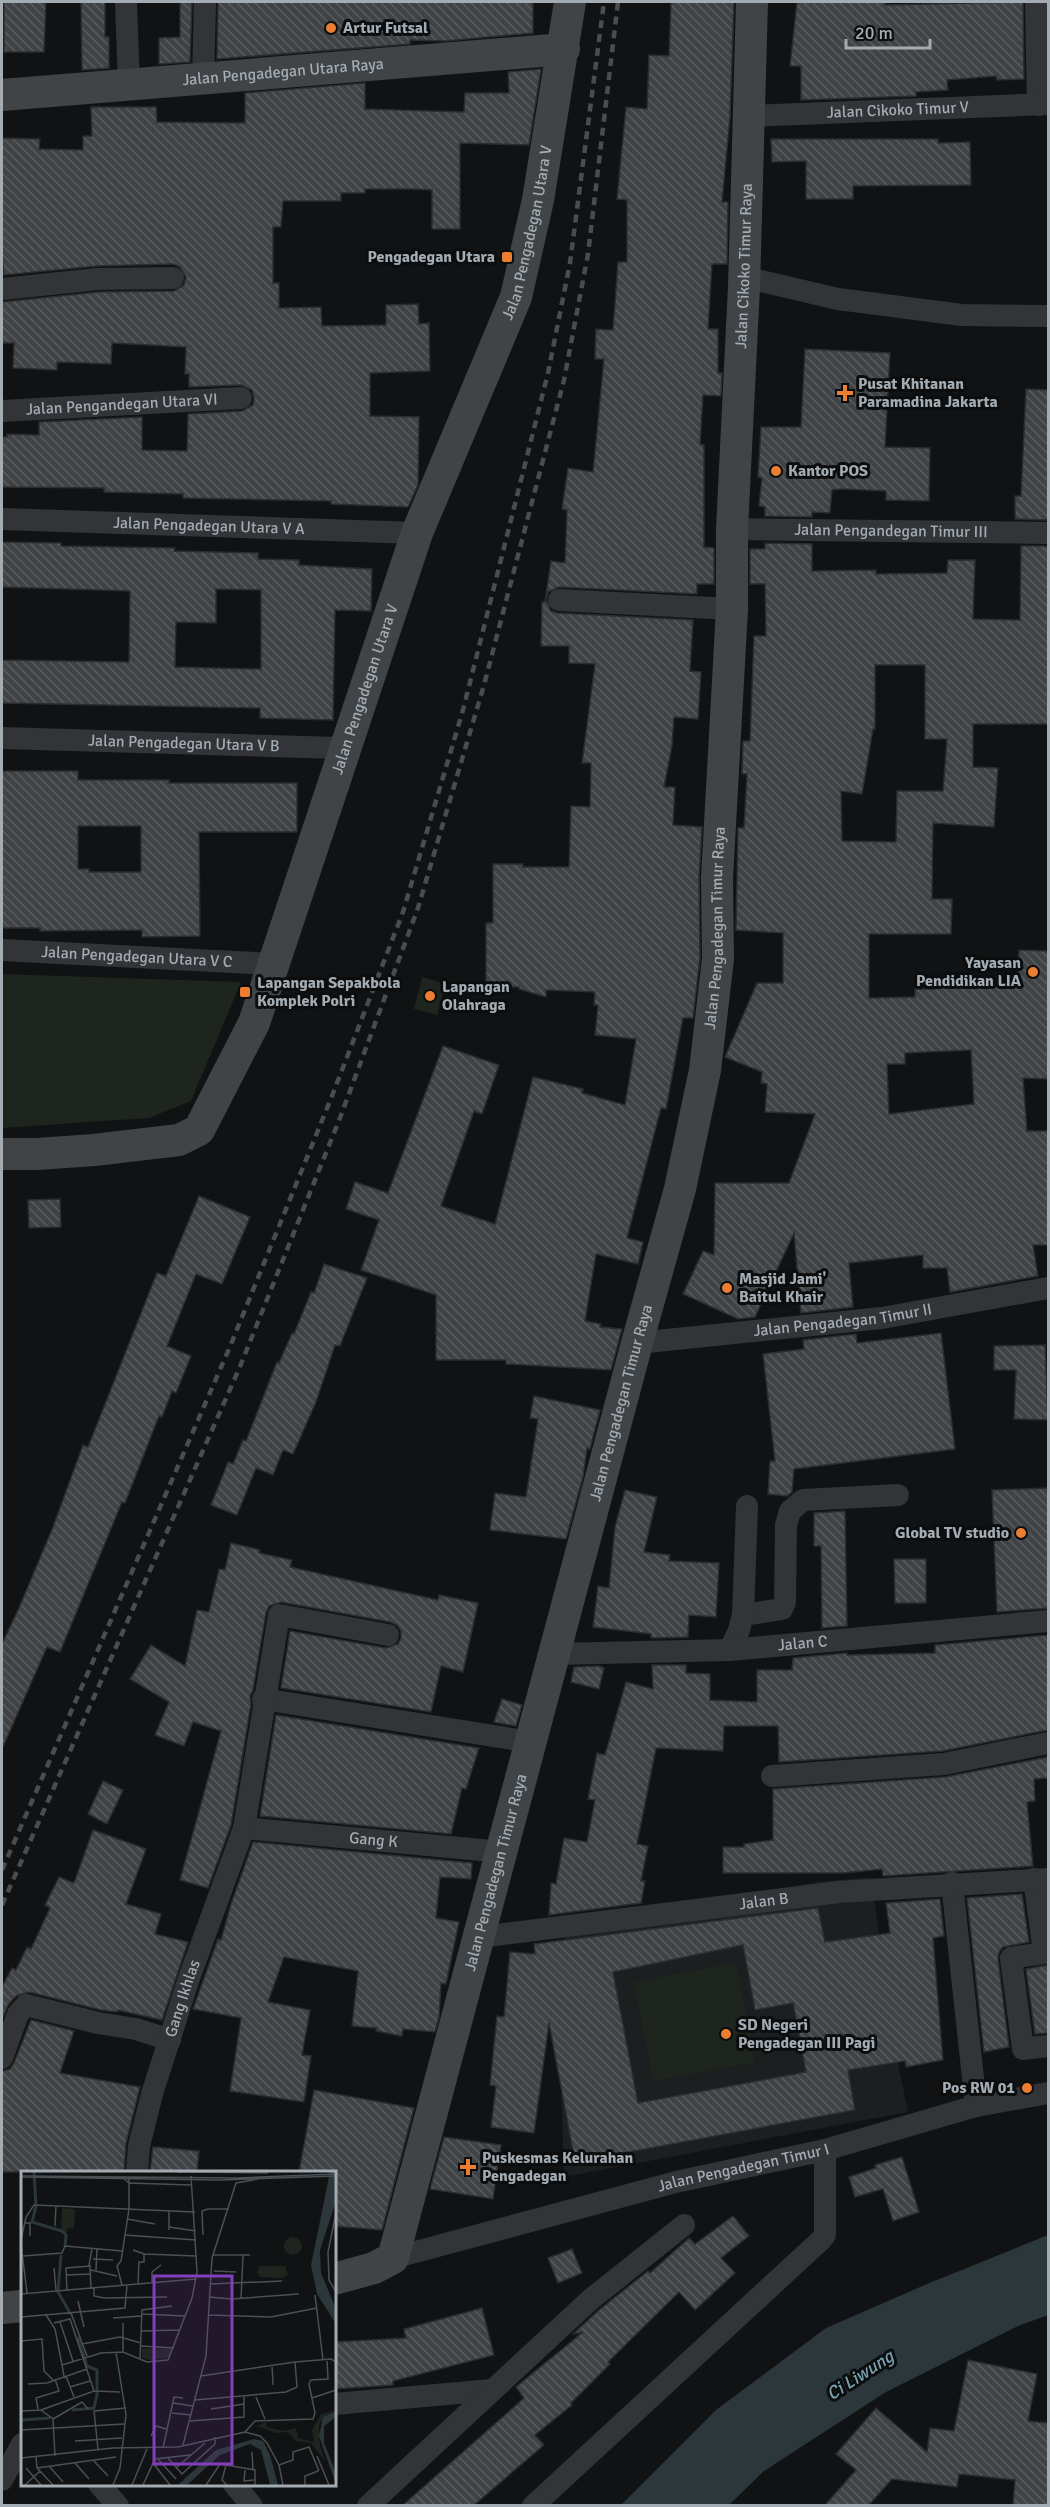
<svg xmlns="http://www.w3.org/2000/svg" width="1050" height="2507" viewBox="0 0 1050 2507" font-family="Signika,sans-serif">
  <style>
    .built { fill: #1d1e20 }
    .green { fill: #1e251e }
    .water { fill: #2b373b }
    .building { fill: url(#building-back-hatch); stroke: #2b2c2f; stroke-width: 1.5; fill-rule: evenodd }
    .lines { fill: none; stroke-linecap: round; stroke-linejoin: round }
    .street { stroke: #323438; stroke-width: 22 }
    .secondary { stroke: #404447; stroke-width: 32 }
    .rail { stroke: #494d50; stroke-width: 4.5; stroke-dasharray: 8 6; stroke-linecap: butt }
    .poi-dot { fill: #eb7e31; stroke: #0c0d0e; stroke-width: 2 }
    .labels { text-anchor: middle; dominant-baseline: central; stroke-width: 6; stroke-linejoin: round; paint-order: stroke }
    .poi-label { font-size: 16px; font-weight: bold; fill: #a3acb3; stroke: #0c0d0e; text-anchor: start }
    .street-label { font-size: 16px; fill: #a3acb3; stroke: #0c0d0e }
    .water-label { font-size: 18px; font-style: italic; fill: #7aa2ae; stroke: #0c0d0e }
    .inset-river { fill: none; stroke: #2b373b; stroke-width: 3 }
    .inset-road { fill: none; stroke: #4b5053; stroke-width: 1.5 }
    .view { fill: #813fbd; fill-opacity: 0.15; stroke: #813fbd; stroke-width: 3 }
    .inset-edge { fill: none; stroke: #a3acb3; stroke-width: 3 }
  </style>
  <defs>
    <pattern id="building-back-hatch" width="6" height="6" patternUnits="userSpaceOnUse" patternTransform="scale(1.5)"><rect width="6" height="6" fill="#404346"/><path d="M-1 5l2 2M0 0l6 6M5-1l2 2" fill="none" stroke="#585b5e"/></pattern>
  </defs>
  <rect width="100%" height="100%" fill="#111213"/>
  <polygon class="built" points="871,1877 896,2053 908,2112 564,2177 559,2015 565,1933 772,1891 818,1882"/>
  <g class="green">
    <polygon points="2,974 241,982 191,1101 149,1118 2,1128"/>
    <polygon points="422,977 446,984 437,1015 414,1009"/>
    <polygon points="736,1963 755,2062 653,2081 634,1982"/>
  </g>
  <polygon class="water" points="1048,2235 1048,2315 1018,2326 886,2392 764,2471 729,2505 621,2505 716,2410 826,2328 927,2284"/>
  <g class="building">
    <polygon points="4,2 46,2 44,52 4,52"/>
    <polygon points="81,2 105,2 105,37 109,37 109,68 82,70"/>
    <polygon points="180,2 192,2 190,62 159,64 159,38 180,37"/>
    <polygon points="218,2 533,2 533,33 445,41 410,40 410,44 217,59"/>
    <polygon points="671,2 734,2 730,117 722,202 728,202 727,264 712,264 708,329 718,329 718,373 722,373 721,396 703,395 700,444 704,445 704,547 714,548 714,584 697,584 697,594 559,587 548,592 546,600 551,611 558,613 693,620 690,671 701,672 698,719 674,717 672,746 664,787 675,787 673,825 702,827 699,878 700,958 693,1018 683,1018 666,1109 661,1108 627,1238 643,1242 638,1264 596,1254 585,1321 601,1324 600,1327 622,1329 611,1370 506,1364 506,1360 436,1360 436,1295 361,1270 379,1220 346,1209 355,1182 388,1193 443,1046 499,1065 482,1114 474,1111 441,1206 495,1224 533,1077 583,1089 582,1093 625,1105 636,1039 595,1035 598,1005 594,1005 595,992 546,990 546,997 519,989 519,987 486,987 486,923 493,923 493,864 523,864 523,867 569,867 571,806 590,807 591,763 582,763 595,664 569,663 569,646 541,646 542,602 545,602 551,561 565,563 567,510 562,509 568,468 593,472 604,359 595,359 596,329 613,330 618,262 627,262 627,200 617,199 626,107 647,109 649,55 669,56"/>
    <polygon points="797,2 885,2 885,5 1023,2 1024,79 997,80 996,76 947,80 948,90 916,92 916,96 801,100 801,66 790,66"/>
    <polygon points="541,69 529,145 460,143 460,229 432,229 432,190 412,189 365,189 365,193 341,193 341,201 283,201 281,227 273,227 273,283 279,283 279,308 321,307 322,326 386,325 386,305 418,304 419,324 429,323 430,371 370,373 370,416 419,417 418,485 408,507 331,504 331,501 183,498 183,494 104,492 104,488 2,487 2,437 7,437 7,434 39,435 39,422 142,417 142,450 187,451 188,414 242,411 253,405 254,398 252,390 241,385 189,387 189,374 185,374 186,347 112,343 111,364 57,362 57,370 13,368 14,343 2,343 2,302 99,292 174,291 184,285 186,277 180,267 173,264 97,266 4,275 2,257 2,138 40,139 39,149 83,150 83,136 92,136 91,107 156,107 157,122 245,123 245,93 365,83 365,109 464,112 465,93 509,93 508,72"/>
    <polygon points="771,139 938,139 938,143 970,142 971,185 853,186 853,199 806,199 806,161 772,162"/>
    <polygon points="805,349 890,353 885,447 930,448 929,501 886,500 886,491 842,489 832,490 830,513 812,512 812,517 765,516 765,507 759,506 762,478 758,477 761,427 801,427"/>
    <polygon points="1026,389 1048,390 1048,520 1015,519 1015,496 1021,496"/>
    <path d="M2,542l59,1v3l114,2 -1,3 84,2v6l41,1v5l73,4 -1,42 -36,-1 -2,110 -73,-2v-10l-258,-5v-43l127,2 1,-71 -128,-4zM216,589l45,1v79l-86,-2 1,-45 40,1z"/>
    <path d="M765,543l47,1v27l64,-1v4l71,-1 1,-13h27l-2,59 47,1 1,-74h27v178h-75v43l25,1 -4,59 -61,-4 -1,76h20l-1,35h-82v64l46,-1v-8h20v-5h83l1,-34 29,1v128l-25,-1 4,53h21v114h-15l5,31 -88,16 -3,-24h-24v-13l-74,8 4,44 -52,6 -7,-80 -39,84 -17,2 -55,-25 20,-43 11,4 1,-72h74l26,-69 -50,-2 2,-28 -6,-1 1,-11 -37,-15 32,-74h26v-50l-47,-3 2,-102h6l3,-54h-5l1,-33h7l4,-105h12l-1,-52h-15v-35h15zM875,665h50v74h22l-4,52h-46l-1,51 -54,-1 -1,-50 21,3 11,-65h2zM971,1050l3,54 -85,10 -2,-50h18v-11z"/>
    <path d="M2,771h76v9h91v3h128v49h-98l1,104 -58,1v-7l-102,1v-3h-38zM78,826h63v46h-52v-3h-11z"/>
    <polygon points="199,1196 250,1217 222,1284 196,1274 167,1346 191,1356 176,1393 172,1391 162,1417 159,1416 125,1503 122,1502 60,1652 47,1647 2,1749 2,1644 19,1608 53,1527 83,1445 88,1447 157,1273 166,1276"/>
    <polygon points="60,1199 61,1227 29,1228 28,1200"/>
    <polygon points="324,1264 367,1278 340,1346 335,1345 316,1402 293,1454 283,1450 273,1475 256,1468 237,1515 211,1505 228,1462 233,1464 243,1440 246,1441 277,1362 279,1363 292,1333 294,1334 311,1292 314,1293"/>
    <polygon points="941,1333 955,1449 794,1469 792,1492 787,1496 768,1494 770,1461 775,1461 763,1354 804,1349 803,1340 856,1334 857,1343"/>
    <polygon points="1045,1345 1048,1420 1014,1419 1016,1370 994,1370 994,1346"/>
    <polygon points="534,1396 600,1410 590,1449 587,1448 583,1477 566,1539 490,1530 495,1493 526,1497 538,1419 530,1418"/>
    <polygon points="1048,1488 1048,1608 997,1612 992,1490"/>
    <polygon points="625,1490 657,1497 644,1552 670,1555 669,1561 719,1563 716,1617 689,1615 688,1637 651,1638 651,1634 593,1627 598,1586 609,1588 615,1527"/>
    <polygon points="845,1511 847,1626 822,1628 821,1546 814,1546 814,1513"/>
    <polygon points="231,1543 260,1550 259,1553 292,1560 290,1567 438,1600 439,1595 478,1603 463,1672 441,1666 431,1712 281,1688 290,1631 386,1648 398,1644 401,1638 401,1631 397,1625 390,1622 281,1602 269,1606 266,1613 253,1690 250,1696 251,1704 231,1825 208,1888 180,1880 221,1731 193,1722 184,1746 155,1735 169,1702 130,1679 151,1645 185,1666 197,1610 209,1612 219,1569 225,1570"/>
    <polygon points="894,1559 926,1559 926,1603 895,1603"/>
    <polygon points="1048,1635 1048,1730 942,1751 779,1762 778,1726 724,1726 723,1751 656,1748 637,1844 648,1846 641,1881 645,1881 641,1903 549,1915 551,1883 556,1884 564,1838 587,1842 595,1800 588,1799 597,1753 605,1755 626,1682 653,1689 652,1665 686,1665 686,1673 710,1674 710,1700 757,1702 757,1670 792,1670 793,1658 847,1653 847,1655 935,1653 935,1645"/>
    <polygon points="599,1666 604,1668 599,1689 571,1682 574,1667"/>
    <polygon points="502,1699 522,1705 516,1726 494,1722"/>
    <polygon points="276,1715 479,1748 466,1789 462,1788 451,1834 260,1816"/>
    <polygon points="1048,1757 1048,1778 1034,1779 1035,1801 1027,1802 1033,1866 883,1876 882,1869 843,1873 723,1873 723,1847 744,1847 744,1844 773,1840 773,1789 945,1777"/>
    <polygon points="103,1781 123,1790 107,1824 88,1814"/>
    <polygon points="93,1830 146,1849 126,1904 161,1914 155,1934 188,1942 162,2020 118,2010 117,2012 101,2010 29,1992 16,1996 8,2005 2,2020 2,1987 12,1968 16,1970 27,1947 31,1949 50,1908 45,1905 59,1877 74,1883"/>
    <polygon points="253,1842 472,1863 471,1879 440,1877 436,1918 459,1922 446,1984 441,1983 439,2017 435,2032 403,2029 402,2036 376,2031 377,2028 352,2026 358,1971 284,1957 268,2002 310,2010 302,2055 311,2056 304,2102 230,2091 241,2018 193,2009 218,1939 221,1940 231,1904"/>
    <polygon points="1022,1894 1029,1942 1003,1947 999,1952 998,1959 1009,2047 984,2052 967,1898"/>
    <path d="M940,1899l4,37 -11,2 10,122 -37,7 -1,-6 -57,9 7,40 -280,52 -26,-139 -15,110 -43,-6 5,-41 -6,-1 7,-69 7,1 6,-65 25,2 -1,-10 284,-36 7,34 65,-9 -4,-30zM743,1945l12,65 38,-7 13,69 -168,31 -25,-131z"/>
    <polygon points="1048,1965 1048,2033 1035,2034 1026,1969"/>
    <polygon points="31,2020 74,2031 60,2073 140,2087 126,2143 124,2172 2,2172 2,2071 10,2069 14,2063"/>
    <polygon points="314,2090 414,2108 382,2230 334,2226 334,2172 299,2172"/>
    <polygon points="444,2137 501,2145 493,2199 430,2189"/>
    <polygon points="153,2147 199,2151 197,2172 150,2172"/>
    <polygon points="902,2157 919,2212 893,2221 883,2189 855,2197 849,2177 876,2168 875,2165"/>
    <polygon points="733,2216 749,2236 721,2258 735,2273 695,2310 679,2292 608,2362 610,2364 571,2403 572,2405 535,2435 544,2445 474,2505 403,2505 524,2398 516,2387 583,2332 573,2334 599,2310 648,2271 650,2273 689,2238 695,2244"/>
    <polygon points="572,2249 582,2273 558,2283 548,2258"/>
    <polygon points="482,2308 494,2355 393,2381 393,2385 334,2389 334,2342 406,2338 404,2329"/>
    <polygon points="968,2360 1037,2374 1028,2421 1048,2423 1048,2505 1013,2505 1015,2480 959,2474 957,2487 892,2479 869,2505 825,2505 856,2470 836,2454 876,2408 927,2452 930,2428 954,2431"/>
  </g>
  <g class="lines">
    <g class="street">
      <polyline points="126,2 129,85"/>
      <polyline points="1036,2 1038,105"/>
      <polyline points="203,79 205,2"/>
      <path id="s1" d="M748,116l300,-12"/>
      <polyline points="744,277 838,299 962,315 1048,316"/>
      <polyline points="2,289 98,279 173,278"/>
      <path id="s2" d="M2,411l239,-13"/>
      <path id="s3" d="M2,519l415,14"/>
      <path id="s4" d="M732,529l316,4"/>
      <polyline points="559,600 732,609"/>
      <path id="s5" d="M2,738l336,10 12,-19"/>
      <path id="s6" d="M2,950l271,14"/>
      <path id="s7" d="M637,1343l245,-25 166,-30"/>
      <polyline points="743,1615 782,1609 785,1602 786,1525 790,1511 803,1500 898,1495"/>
      <polyline points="730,1650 739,1630 743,1615 747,1506"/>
      <path id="s8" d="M555,1654l175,-4 318,-29"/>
      <polyline points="263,1699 531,1742"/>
      <polyline points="772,1776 944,1764 1048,1743"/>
      <path id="s9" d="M244,1828l259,24"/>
      <polyline points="1034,1879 1044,1953 1011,1958 1023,2049 1048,2046"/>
      <polyline points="952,1883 976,2106"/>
      <path id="s10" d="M480,1937l359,-45 209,-13"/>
      <polyline points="2,2058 18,2014 26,2005 98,2023 136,2029 170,2040"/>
      <path id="s11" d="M137,2172l2,-26 13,-52 36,-113 56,-153 35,-213 109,20"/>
      <path id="s12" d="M393,2258l283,-76 149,-32 151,-44 72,-13"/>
      <polyline points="334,2404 492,2390"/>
      <polyline points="2,2480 22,2444"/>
      <polyline points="99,2484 118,2506"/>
      <polyline points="234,2484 252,2506"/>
      <polyline points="368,2506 590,2300 684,2225"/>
      <polyline points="533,2506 822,2239 825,2235 825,2150"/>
    </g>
    <g class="secondary">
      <path id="s13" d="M2,95l562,-46"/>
      <path id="s14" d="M2,1154h35l57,-4 85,-10 20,-10 55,-107 163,-490 99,-236 22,-97 32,-198"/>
      <path id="s15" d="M334,2279l40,-11 19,-10 244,-915 43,-154 25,-119 13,-111 -1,-81 15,-269v-80l12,-242 8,-285"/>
      <polyline points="2,2308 22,2306"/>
    </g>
    <g class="rail">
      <polyline points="2,1870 229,1349 332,1096 403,912 463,710 548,373 570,263 604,2"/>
      <polyline points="2,1905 239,1369 340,1118 418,908 484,685 564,380 588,254 618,2"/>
    </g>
  </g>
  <g class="poi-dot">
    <circle cx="331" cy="28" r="6"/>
    <rect x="501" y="251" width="12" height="12" rx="3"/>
    <path d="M842 384h6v6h6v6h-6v6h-6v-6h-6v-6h6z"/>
    <circle cx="776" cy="471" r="6"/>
    <circle cx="1033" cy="972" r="6"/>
    <rect x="239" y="986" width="12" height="12" rx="3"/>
    <circle cx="430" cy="996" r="6"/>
    <circle cx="727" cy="1288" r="6"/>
    <circle cx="1021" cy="1533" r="6"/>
    <circle cx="726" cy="2034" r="6"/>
    <circle cx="1027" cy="2088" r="6"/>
    <path d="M465 2158h6v6h6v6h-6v6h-6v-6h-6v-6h6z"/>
  </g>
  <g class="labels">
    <g class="poi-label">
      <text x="343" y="28">Artur Futsal</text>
      <text x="495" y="257" text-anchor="end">Pengadegan Utara</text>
      <text x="858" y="384">Pusat Khitanan<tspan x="858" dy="18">Paramadina Jakarta</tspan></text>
      <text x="788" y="471">Kantor POS</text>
      <text x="1021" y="963" text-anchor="end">Yayasan<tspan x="1021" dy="18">Pendidikan LIA</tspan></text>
      <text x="257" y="983">Lapangan Sepakbola<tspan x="257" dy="18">Komplek Polri</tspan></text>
      <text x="442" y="987">Lapangan<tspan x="442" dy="18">Olahraga</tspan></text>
      <text x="739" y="1279">Masjid Jami'<tspan x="739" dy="18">Baitul Khair</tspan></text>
      <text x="1009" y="1533" text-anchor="end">Global TV studio</text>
      <text x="738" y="2025">SD Negeri<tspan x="738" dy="18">Pengadegan III Pagi</tspan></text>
      <text x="1015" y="2088" text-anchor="end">Pos RW 01</text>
      <text x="482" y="2158">Puskesmas Kelurahan<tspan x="482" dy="18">Pengadegan</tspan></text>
    </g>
    <g class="street-label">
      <text stroke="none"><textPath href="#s13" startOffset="282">Jalan Pengadegan Utara Raya</textPath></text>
      <text stroke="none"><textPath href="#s1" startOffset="150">Jalan Cikoko Timur V</textPath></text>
      <text stroke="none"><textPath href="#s14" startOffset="1158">Jalan Pengadegan Utara V</textPath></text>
      <text stroke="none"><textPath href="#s15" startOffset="2097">Jalan Cikoko Timur Raya</textPath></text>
      <text stroke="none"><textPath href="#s2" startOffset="120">Jalan Pengandegan Utara VI</textPath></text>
      <text stroke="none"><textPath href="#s3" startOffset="207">Jalan Pengadegan Utara V A</textPath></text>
      <text stroke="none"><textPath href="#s4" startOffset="159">Jalan Pengandegan Timur III</textPath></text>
      <text stroke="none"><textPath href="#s14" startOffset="672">Jalan Pengadegan Utara V</textPath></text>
      <text stroke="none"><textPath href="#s5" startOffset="182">Jalan Pengadegan Utara V B</textPath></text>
      <text stroke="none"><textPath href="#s15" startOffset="1434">Jalan Pengadegan Timur Raya</textPath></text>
      <text stroke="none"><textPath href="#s6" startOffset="135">Jalan Pengadegan Utara V C</textPath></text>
      <text stroke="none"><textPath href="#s7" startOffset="207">Jalan Pengadegan Timur II</textPath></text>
      <text stroke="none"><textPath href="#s15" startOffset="948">Jalan Pengadegan Timur Raya</textPath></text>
      <text stroke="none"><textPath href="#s8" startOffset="248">Jalan C</textPath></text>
      <text stroke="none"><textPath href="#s9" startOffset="130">Gang K</textPath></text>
      <text stroke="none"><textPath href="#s15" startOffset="462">Jalan Pengadegan Timur Raya</textPath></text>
      <text stroke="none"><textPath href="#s10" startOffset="286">Jalan B</textPath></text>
      <text stroke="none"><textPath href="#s11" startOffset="180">Gang Ikhlas</textPath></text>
      <text stroke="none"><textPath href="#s12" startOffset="362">Jalan Pengadegan Timur I</textPath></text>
    </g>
    <g class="water-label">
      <text transform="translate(860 2375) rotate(-33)">Ci Liwung</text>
    </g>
  </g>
  <g transform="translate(21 2171)">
    <rect width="315" height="315" fill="#111213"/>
    <path d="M263 75a9 9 0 1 1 18 0a9 9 0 1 1-18 0ZM239,95h25l3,8 -5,4 -23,-1 -3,-5zM121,177l30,1 -4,9 -19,2 -7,-2z" fill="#1e251e"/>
    <path d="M315,239l-13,7 -4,9 1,20 5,15 -14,-18 -15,-2 -8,-9 -12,1 -20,-7 10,-4 1,5 16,4 13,-3 2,10 16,4 -2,-12 9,-16z" fill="#1e251e"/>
    <path d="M41,37l13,1 -1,20 -6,-1 -2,7 -5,-6z" fill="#1e251e"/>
    <path d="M309,1h6l-1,32 -15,46 1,23 15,36v15l-19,-30 -6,-29zM315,240v6l-12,9v17l12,30v11l-17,-48 4,-19zM233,268l9,2 7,14 8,30h-8l-9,-35 -11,-6 -30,11 -33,30h-9l38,-35z" fill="#2b373b"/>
    <path class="inset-river" d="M13,1l2,34 -4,16 30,9 4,4 -1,11M40,84l-3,37 12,21M51,239l22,-2 3,-13v-25l-10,-4 -9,-29M0,249l29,-2"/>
    <path class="inset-road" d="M156,1l91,1M0,5l216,2 99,-4M0,6l199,3 116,-4M102,7l6,5 62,2M187,38h21M315,42l-8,39 1,28 7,12M106,48l28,5M4,52h5v13M34,55l1,-20M148,56l27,4M148,59v-20M103,64l72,5M182,64l-1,-24 6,-2M0,69l5,-23 8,-12 161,7M0,73l6,49M112,79l11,4 52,2M192,84h37M2,85l39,-3 3,-7 57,5M72,88l20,1M68,95l3,-18M33,97l2,22M70,99l26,6M75,99l1,-21M193,100l22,1M45,104l25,-1M131,112v-11l9,-7M117,113l1,-22h5v-8M189,113l72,-3M101,114l-5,-19 4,-5 8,-52v-32M73,117v8l10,2 63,-1M46,119l-1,-22 24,-2 1,22M0,123l175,-15M294,124l8,65M188,126l23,2 67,-5M220,128l2,-44M57,130l6,26M50,142l16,43M121,143l43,2M25,144l9,14 7,36M187,144l63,2 46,-9M0,146l104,-9 2,-23M92,147l28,-2M39,151l13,39M33,152l16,-4 24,72M102,152v29M120,160l39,-1M0,170l21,-2 2,32 9,9M61,173l38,-7 21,6M120,175l33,2M119,188l2,-49 30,-4M251,194l1,20M43,205l-2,-11 39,-12 22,-1 24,10 21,-2 24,-62 5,-26 -6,-96M45,205l8,21M180,205l94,-14 36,-3 5,3M7,213l19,-1 40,-14M49,216l20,-6M235,226l9,22M291,227l24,-8M174,229l91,-8 11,-5 -2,-25M152,232l20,3M17,238l-2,-11 23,-7 -4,-12M190,238l33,-5M20,239l53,-19 26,1M0,240l20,-1 12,9 2,37M151,242l19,2M32,248l29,-17 6,7M169,250l54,-4v-20M0,259l103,-6M224,261l15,4 7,7 12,22 4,20M130,265l5,-10 10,3M54,270l47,-3M162,274l23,-89 6,-98 24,-75 28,-5M142,277l11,-51 9,1M77,278l-4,-38 32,-3M231,281l1,18M296,285l12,29M15,286l1,11 16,17M146,286l15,17 33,-30v-7M0,287l92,-10 65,-1 67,-15 10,-11 58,-2 2,-6 -6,-29 2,-4 17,-1 -1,-20M136,287l19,21M72,289l15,16M54,292l14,16M132,292l17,22M205,294l-4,15 5,5M258,294l14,-5v-8l16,-5 10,24M28,295l14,16M5,297l15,17M16,297l79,-11M155,297l29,-25M224,299l-1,11 10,-1M4,314l15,-14M92,314l7,-17 6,-53 -10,-63M111,314l15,-36M122,314l12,-26 35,-4M185,314l14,-21 35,6v15M284,314v-9l13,-5"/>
    <path class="view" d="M133,105h78v188h-78z"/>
    <rect width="315" height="315" class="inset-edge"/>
  </g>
  <rect width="1050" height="2507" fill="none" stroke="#a3acb3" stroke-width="6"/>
  <path d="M846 39v9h84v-9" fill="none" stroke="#a3acb3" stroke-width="3"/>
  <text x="855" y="39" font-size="18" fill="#a3acb3" stroke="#0c0d0e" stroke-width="4.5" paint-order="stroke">20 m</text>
</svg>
